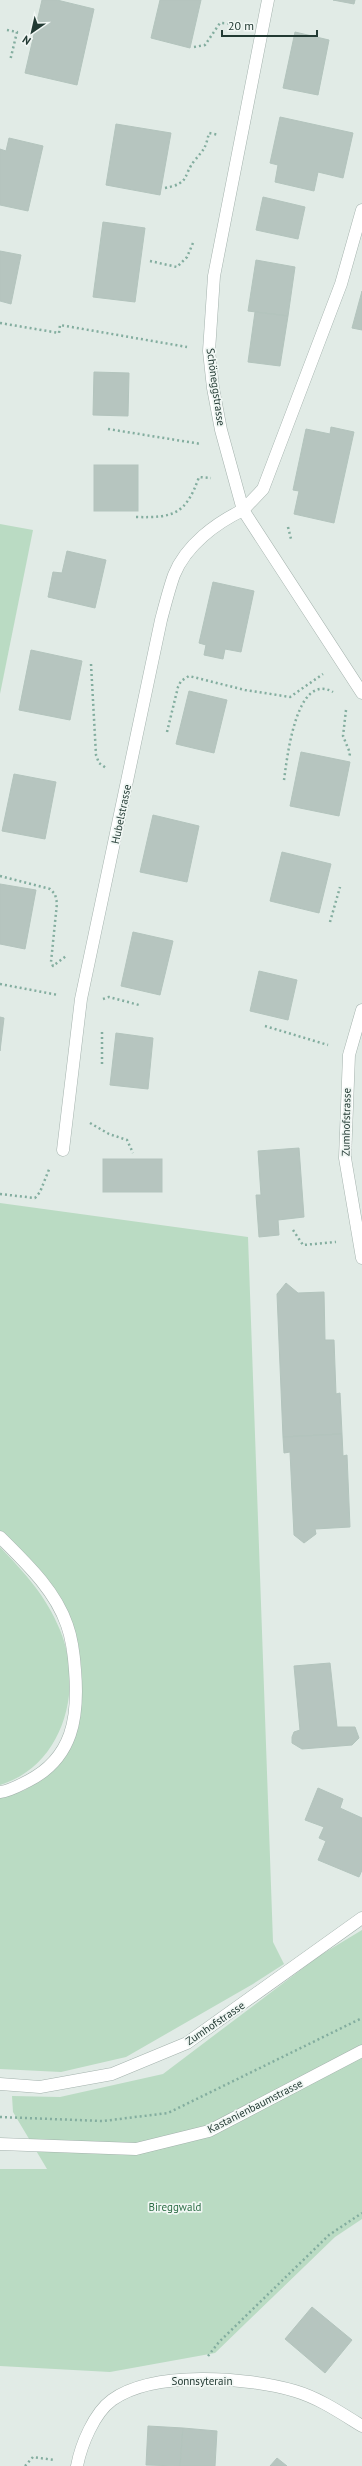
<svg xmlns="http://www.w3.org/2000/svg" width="362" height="2466" viewBox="0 0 362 2466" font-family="'PT Sans',sans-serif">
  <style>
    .green { fill: #badbc3 }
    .building { fill: #b6c5bf; stroke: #b3c4bd }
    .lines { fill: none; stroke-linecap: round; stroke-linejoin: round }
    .service-casing { stroke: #a4b2ad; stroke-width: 13 }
    .minor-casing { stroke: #a4b2ad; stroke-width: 13 }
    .tertiary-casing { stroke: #a4b2ad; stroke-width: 13 }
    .path { stroke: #83ad9f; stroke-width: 2.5; stroke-dasharray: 2 3; stroke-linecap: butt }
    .service { stroke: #fff; stroke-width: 12 }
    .minor { stroke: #fff; stroke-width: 12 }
    .tertiary { stroke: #fff; stroke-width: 12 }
    .labels { text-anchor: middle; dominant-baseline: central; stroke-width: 3.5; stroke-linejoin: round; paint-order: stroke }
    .street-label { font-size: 11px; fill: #223a33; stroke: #f1f7f4 }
    .park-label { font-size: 11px; fill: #2e6f47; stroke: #f1f7f4 }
  </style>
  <rect width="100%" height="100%" fill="#e1ebe6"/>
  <g class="green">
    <polygon points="0,524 33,530 0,694"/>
    <polygon points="0,1203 248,1237 273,1942 284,1964 253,1984 126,2057 61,2072 0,2069 0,1798 25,1790 51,1771 73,1737 82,1693 81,1663 69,1617 48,1583 0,1531"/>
    <path d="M0,1547c24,25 47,50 60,83 24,58 4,135 -60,155z"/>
    <polygon points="362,1930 362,2219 335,2237 215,2353 110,2372 0,2366 0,2169 47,2169 13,2112 12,2096 60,2097 163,2074 319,1956"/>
  </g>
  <g class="building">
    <polygon points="42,0 57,0 94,9 77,85 25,73"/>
    <polygon points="160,0 201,0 190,48 151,38"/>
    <polygon points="333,0 355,0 354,4"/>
    <polygon points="295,32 329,40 318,95 283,88"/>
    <polygon points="280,117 353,133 343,178 318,172 314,191 275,182 278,165 270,163"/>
    <polygon points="116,124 171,133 160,195 106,185"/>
    <polygon points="9,138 43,146 28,211 0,205 0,149 6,151"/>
    <polygon points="263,197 305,207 298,239 256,230"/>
    <polygon points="103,222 145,228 135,302 93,297"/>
    <polygon points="0,251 21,255 11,304 0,301"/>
    <polygon points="256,260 295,267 288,316 248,311"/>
    <polygon points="362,291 362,330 352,328"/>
    <polygon points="255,312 288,316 280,366 248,362"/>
    <polygon points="94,372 129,373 128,416 93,415"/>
    <polygon points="331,427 354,432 334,523 294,514 299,491 293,490 306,429 330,434"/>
    <rect x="94" y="465" width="44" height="46"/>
    <polygon points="67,551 106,560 95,608 48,597 53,572 62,573"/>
    <polygon points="213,582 254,591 241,652 225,649 223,659 204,655 206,645 199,643"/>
    <polygon points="31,650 82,661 70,720 19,710"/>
    <polygon points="189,691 227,700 214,753 176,744"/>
    <polygon points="301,752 350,762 339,816 290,806"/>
    <polygon points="14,774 56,782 45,839 2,831"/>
    <polygon points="153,815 199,826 187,882 140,872"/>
    <polygon points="282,852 331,864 319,913 270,901"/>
    <polygon points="0,884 36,890 25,949 0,944"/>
    <polygon points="133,932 173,941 160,995 121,986"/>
    <polygon points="259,971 297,980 288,1020 250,1011"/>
    <polygon points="0,1017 4,1018 0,1051"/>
    <polygon points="116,1033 153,1038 148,1089 110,1085"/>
    <polygon points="299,1148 304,1217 278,1220 279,1235 259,1237 256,1195 261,1195 258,1151"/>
    <rect x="103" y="1159" width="59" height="33"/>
    <polygon points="286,1283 298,1293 324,1292 325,1340 334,1340 336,1394 340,1393 342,1434 283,1437 277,1294"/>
    <polygon points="342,1434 343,1456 347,1455 350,1527 315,1529 316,1534 304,1543 294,1535 290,1452 284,1453 283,1437"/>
    <polygon points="330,1663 337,1727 355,1727 359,1738 352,1745 302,1749 292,1743 292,1737 294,1732 300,1730 294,1666"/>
    <polygon points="318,1788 343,1799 340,1808 362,1818 362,1870 359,1877 318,1860 326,1841 319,1838 324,1827 305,1820"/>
    <polygon points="312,2307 352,2340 325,2373 285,2339"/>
    <polygon points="148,2426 183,2428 180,2466 146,2465"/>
    <polygon points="183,2428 217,2431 215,2466 180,2466"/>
    <polygon points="277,2458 287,2466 270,2466"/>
  </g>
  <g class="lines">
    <defs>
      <g id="service">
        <polyline points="243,510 263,489 341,284 362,210"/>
        <path d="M0,1537c26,26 55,53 67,88 5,14 7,30 8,45 4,47 -2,88 -47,111 -10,5 -18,10 -28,11"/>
      </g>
      <g id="minor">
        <polyline points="268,0 214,276 209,351 213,388 221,430 243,510 362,693"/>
        <polyline points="362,1010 349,1055 345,1158 362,1258"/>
        <path d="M63,1150l18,-151 80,-379c4,-15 8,-31 13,-45 12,-30 42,-52 69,-65"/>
        <polyline points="0,2084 40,2087 112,2074 187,2043 362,1918"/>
        <path d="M77,2466c4,-21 17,-53 35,-66 42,-30 135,-23 183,-9 24,7 46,22 67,35"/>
      </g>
      <polyline id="tertiary" points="0,2144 136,2149 209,2131 362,2051"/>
    </defs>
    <use href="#service" class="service-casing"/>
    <use href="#minor" class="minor-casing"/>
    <use href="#tertiary" class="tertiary-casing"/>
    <g class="path">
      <polyline points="7,30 17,32 10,61"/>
      <polyline points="194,47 205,45 220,23 240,24"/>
      <path d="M165,188c26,-5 17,-12 30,-28 10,-12 10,-11 14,-27l10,2"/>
      <polyline points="150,261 177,267 187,257 193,243"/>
      <polyline points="0,323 59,333 60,325 187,347"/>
      <polyline points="108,429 201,444"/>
      <path d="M136,517c38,1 50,-3 63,-40l12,1"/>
      <polyline points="288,527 291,539"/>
      <polyline points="91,664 96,755 99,763 106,768"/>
      <polyline points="346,710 343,736 350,753 349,758"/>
      <polyline points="167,732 178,687 181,681 189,676 245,690 290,697 323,674"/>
      <path d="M284,780c3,-21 12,-109 49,-88"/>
      <polyline points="0,876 50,889 55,894 57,903 51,962 53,966 66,956"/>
      <polyline points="330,922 340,887"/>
      <polyline points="0,984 58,995"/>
      <polyline points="103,999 109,997 139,1005"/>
      <polyline points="265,1026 328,1045"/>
      <polyline points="102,1032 102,1064"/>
      <polyline points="90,1123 109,1134 127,1140 133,1153"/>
      <polyline points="0,1194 35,1198 40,1192 50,1167"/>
      <polyline points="293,1230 303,1245 336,1242"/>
      <polyline points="0,2117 103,2121 168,2113 362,2018"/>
      <polyline points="208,2356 219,2342 329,2235 362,2213"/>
      <polyline points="25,2466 33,2457 54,2460"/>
    </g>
    <use href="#service" class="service"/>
    <use href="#minor" class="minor"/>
    <use href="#tertiary" class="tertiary"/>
  </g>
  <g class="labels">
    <g class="street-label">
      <text transform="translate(216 387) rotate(82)">Schöneggstrasse</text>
      <text transform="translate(121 814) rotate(-78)">Hubelstrasse</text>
      <text transform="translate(346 1122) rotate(-89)">Zumhofstrasse</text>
      <text transform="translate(215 2023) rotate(-34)">Zumhofstrasse</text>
      <text transform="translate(255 2106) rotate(-27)">Kastanienbaumstrasse</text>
      <text x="202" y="2381">Sonnsyterain</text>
    </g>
    <g class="park-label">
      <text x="175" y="2207">Bireggwald</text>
    </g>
  </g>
  <g transform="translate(32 32) rotate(214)" stroke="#f1f7f4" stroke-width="3" paint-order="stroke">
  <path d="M0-3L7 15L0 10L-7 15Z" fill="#223a33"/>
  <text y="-6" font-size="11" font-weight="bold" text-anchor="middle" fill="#223a33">N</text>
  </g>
  <path d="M222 30v6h95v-6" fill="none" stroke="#223a33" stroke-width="2"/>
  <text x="228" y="30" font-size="12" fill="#223a33" stroke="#f1f7f4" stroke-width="3" paint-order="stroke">20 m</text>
</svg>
